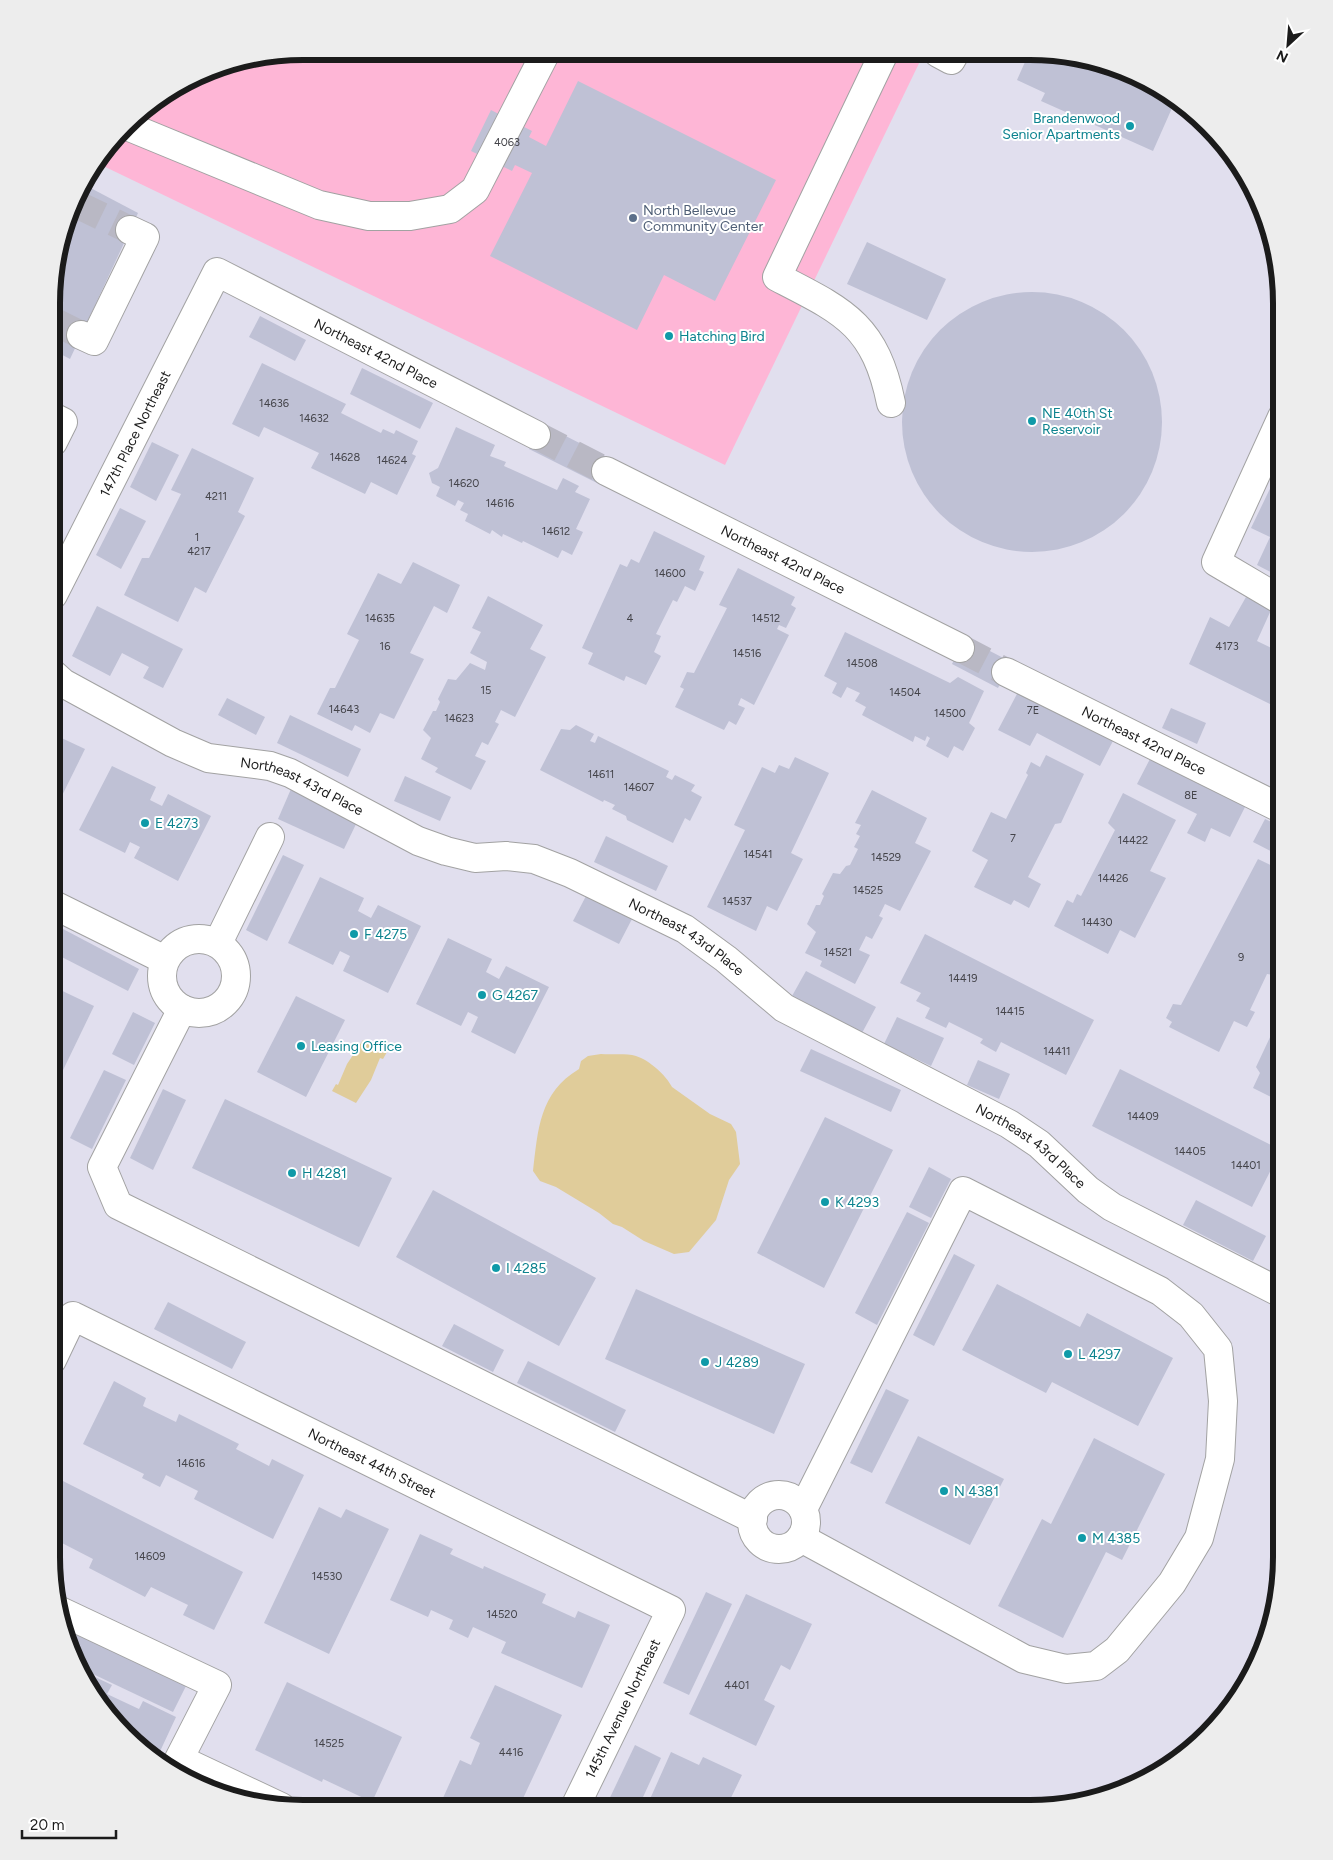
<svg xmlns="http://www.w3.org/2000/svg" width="1333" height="1860" viewBox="0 0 1333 1860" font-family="Figtree,sans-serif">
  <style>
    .park { fill: #feb6d6 }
    .water { fill: #e0cc9a }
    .building { fill: #bfc1d5 }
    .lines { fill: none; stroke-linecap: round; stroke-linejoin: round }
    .minor-tunnel { stroke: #b9b8c4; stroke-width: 28; stroke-dasharray: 28 14; stroke-linecap: butt }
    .minor-casing { stroke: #a2a2a2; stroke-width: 30 }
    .minor { stroke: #fff; stroke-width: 28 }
    .culture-dot { fill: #0f9aa8; stroke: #fff; stroke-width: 2 }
    .service-dot { fill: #5c6f8a; stroke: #fff; stroke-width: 2 }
    .labels { text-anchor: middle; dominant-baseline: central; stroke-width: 4; stroke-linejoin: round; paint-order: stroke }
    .number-label { font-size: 11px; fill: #44444a }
    .culture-label { font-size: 14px; fill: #0d838f; stroke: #fff; text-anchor: start }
    .service-label { font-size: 14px; fill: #4e5e75; stroke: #fff; text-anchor: start }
    .street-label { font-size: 14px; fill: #1b1b1b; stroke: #fff }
    .rim { fill: none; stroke: #1b1b1b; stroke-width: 6 }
  </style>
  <rect width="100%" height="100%" fill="#e1dfee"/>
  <polygon class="park" points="303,51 924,53 725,465 97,163 137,113 222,65"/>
  <g class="water">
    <polygon points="363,1040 387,1052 383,1059 380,1058 371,1080 356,1103 332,1091 336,1084 338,1085 347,1064"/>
    <path d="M601,1054c11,1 25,-1 35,2 13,4 30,19 36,31l38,27 21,10 5,8 4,32 -11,16 -13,40 -27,32 -15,2 -30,-13 -22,-14 -9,-3 -14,-11 -43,-26 -16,-6 -7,-10c5,-41 6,-78 46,-102l2,-8 7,-5z"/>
  </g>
  <g class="building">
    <polygon points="1029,53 1063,53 1126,70 1176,99 1153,151 1041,101 1045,93 1017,80"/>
    <polygon points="578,81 776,180 715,301 664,275 637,330 490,256 532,173 515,165 512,171 471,151 491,110 532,131 529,137 546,146"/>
    <polygon points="83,184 138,213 70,359 53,350 53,270"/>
    <polygon points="867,242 946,279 927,320 847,284"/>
    <circle cx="1032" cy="422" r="130"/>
    <polygon points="260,316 306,340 295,361 249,337"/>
    <polygon points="262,363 346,404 341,413 381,433 383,429 394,434 396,430 418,441 412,454 416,456 397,495 371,482 365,494 311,468 319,453 264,427 259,437 232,424"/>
    <polygon points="362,368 433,403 420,429 350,394"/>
    <polygon points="542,424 611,459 599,484 529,449"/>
    <polygon points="456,427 495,445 490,456 506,462 504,466 557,490 563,478 579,486 575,492 590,499 576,529 583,532 572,555 562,550 558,558 523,541 522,543 503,534 502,537 492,530 490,534 465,521 468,514 460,510 464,503 458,500 455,506 436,496 440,487 432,483 429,473 438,468"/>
    <polygon points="152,442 179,455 156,501 130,487"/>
    <polygon points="192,448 254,478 238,512 245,516 206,593 195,587 178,622 124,595 142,558 149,558 181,494 171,490"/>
    <polygon points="1280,468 1282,469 1282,578 1257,565 1270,537 1251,528"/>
    <polygon points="120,508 146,521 121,569 96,555"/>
    <polygon points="654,531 705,556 699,570 704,572 695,591 685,586 677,602 673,600 656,634 661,636 654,652 661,656 646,685 626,676 624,681 588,664 593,653 582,648 620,564 627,567 631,559 639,563"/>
    <polygon points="413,562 460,585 447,613 434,606 410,653 424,659 394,719 380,713 370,733 355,725 352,731 317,714 330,688 335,688 359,640 347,634 378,573 401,584"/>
    <polygon points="738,568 795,597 791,605 796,608 786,628 779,625 777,629 789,635 754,705 741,698 738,705 745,708 736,725 729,721 724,730 675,707 684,689 680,687 687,672 694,673 727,608 719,605"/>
    <polygon points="488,596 543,625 530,649 546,657 515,717 501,710 495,722 499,724 488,745 482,742 475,756 486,761 471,790 435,772 438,768 421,759 431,738 423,730 433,711 436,711 440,702 438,699 448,679 456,680 470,663 485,670 487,662 470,653 481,632 472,628"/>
    <polygon points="1246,597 1271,610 1257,641 1282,653 1282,710 1189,664 1210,617 1229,627"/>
    <polygon points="97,606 183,649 163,688 143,678 149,667 122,653 110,676 72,656"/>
    <polygon points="845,632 950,683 958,677 984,691 969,723 975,728 963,751 954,746 948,758 926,746 930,738 927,736 925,741 915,736 913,742 862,715 866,707 855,701 860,693 847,687 841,698 832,693 837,683 824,676"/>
    <polygon points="965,638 1011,662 998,688 952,664"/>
    <polygon points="1019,690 1114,739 1100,766 1037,733 1030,746 998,730"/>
    <polygon points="227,698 265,717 256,735 218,715"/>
    <polygon points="1171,708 1206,723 1197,744 1162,728"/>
    <polygon points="290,715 361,749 348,777 277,743"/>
    <polygon points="576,725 594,734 590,741 595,743 598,736 669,771 666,777 672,780 675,775 695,785 691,791 702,797 690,821 685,818 673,843 627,820 626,816 612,809 615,805 604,800 603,802 540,770 561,729 570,730"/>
    <polygon points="53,734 85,749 53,814"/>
    <polygon points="1046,755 1084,774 1061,823 1055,824 1028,877 1041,884 1029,908 1014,900 1011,905 974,887 988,860 972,851 991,812 1006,819 1028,775 1026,773 1031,762 1040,767"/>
    <polygon points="795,757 829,773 791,853 803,859 777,911 767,906 756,931 707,907 745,830 734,825 762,767 775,773 779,765 789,769"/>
    <polygon points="1151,757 1246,805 1230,837 1211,828 1205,842 1187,833 1197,814 1137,784"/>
    <polygon points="112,766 156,787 150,800 162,806 168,794 211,816 178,881 134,858 140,847 130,842 125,853 79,830"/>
    <polygon points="405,776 451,797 440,821 394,801"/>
    <polygon points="291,789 358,820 344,849 278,819"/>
    <polygon points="872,790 927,818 915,843 931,851 900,911 885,904 879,916 883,918 872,939 866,936 859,950 870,955 855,984 820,966 822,961 805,953 816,932 807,924 816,905 820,905 824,896 822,894 833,873 840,874 846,866 850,865 858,849 854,847 860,836 856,834 861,825 855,823"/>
    <polygon points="1123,793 1176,820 1150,871 1166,878 1135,938 1120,930 1108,954 1054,926 1067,900 1073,903 1077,894 1081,896 1115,830 1108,823"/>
    <polygon points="1265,819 1282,827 1282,857 1253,842"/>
    <polygon points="606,836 668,866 656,891 594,862"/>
    <polygon points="283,855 304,865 267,941 246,930"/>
    <polygon points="1258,859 1281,870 1281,923 1275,935 1280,938 1272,955 1280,959 1273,975 1267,974 1250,1010 1255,1012 1247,1027 1234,1021 1219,1052 1169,1027 1172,1022 1166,1018 1173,1004 1181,1005"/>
    <polygon points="320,877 364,898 358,911 371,918 378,905 421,926 388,993 343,971 350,956 340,951 333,965 288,943"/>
    <polygon points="586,896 632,919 619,944 573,921"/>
    <polygon points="63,929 139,969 128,991 52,952 52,946"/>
    <polygon points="925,934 1094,1020 1066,1075 1001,1042 996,1052 980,1043 983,1039 949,1022 946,1028 925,1018 930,1008 916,1001 921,993 900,983"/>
    <polygon points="448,938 492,959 486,972 499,979 506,966 549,987 515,1054 471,1032 478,1017 468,1012 461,1026 416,1004"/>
    <polygon points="806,971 876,1007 862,1033 792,996"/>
    <polygon points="52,986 94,1006 52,1093"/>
    <polygon points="296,996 345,1020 306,1097 257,1072"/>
    <polygon points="133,1012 155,1023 134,1065 112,1054"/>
    <polygon points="897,1017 944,1038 931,1066 884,1044"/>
    <polygon points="1281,1023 1281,1102 1253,1088 1260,1073 1256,1067 1273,1031 1277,1033"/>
    <polygon points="811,1049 901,1090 891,1112 800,1071"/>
    <polygon points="978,1060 1010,1074 999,1099 967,1085"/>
    <polygon points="1120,1069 1281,1150 1252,1207 1092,1126"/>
    <polygon points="104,1070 126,1080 92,1149 70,1138"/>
    <polygon points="163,1089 186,1100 153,1170 130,1158"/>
    <polygon points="225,1099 392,1178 359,1247 192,1168"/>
    <polygon points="825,1117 893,1150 824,1288 757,1253"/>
    <polygon points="929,1167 951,1179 931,1218 909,1207"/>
    <polygon points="433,1190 596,1278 559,1346 396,1257"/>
    <polygon points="1196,1200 1266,1236 1253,1261 1183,1225"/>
    <polygon points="907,1212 929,1223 877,1325 855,1313"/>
    <polygon points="954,1254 975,1265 934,1346 913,1335"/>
    <polygon points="997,1284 1080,1327 1087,1313 1173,1358 1138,1426 1052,1382 1046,1393 962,1350"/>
    <polygon points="636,1289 805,1364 774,1434 605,1359"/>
    <polygon points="168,1302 246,1342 232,1369 154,1329"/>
    <polygon points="454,1324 504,1350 493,1372 442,1346"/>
    <polygon points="528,1361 626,1410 615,1432 517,1383"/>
    <polygon points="114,1381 146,1398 143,1406 176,1422 179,1414 239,1444 236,1449 269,1466 272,1459 304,1475 273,1539 194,1499 198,1491 166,1475 160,1487 142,1478 144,1474 83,1444"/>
    <polygon points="886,1389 909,1400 872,1473 850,1463"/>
    <polygon points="918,1436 1004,1479 970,1545 885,1503"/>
    <polygon points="1094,1438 1165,1474 1122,1560 1106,1552 1063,1638 998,1606 1042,1519 1051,1524"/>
    <polygon points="57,1478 243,1572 214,1630 183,1615 188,1605 151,1587 145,1597 89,1568 93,1559 60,1542 54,1554 51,1552 51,1489"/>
    <polygon points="319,1507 341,1518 346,1509 389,1529 329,1654 264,1623"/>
    <polygon points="420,1534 453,1549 450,1554 483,1569 484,1566 546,1594 542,1603 575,1618 578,1611 610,1625 582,1688 501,1653 506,1642 473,1627 468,1638 449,1629 453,1620 431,1610 428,1617 390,1600"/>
    <polygon points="706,1592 732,1604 689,1695 663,1683"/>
    <polygon points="746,1594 812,1624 790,1670 781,1665 764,1700 775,1706 756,1746 689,1714"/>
    <polygon points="61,1627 186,1686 173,1712 76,1666"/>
    <polygon points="78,1669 112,1685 107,1694 139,1709 143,1701 176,1717 156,1760 113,1723"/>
    <polygon points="287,1682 402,1737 372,1802 323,1779 322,1782 255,1750"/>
    <polygon points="495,1685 562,1715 519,1807 439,1807 460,1760 471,1765 480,1743 470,1738"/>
    <polygon points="635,1745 661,1758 638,1808 605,1808"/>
    <polygon points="671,1752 699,1765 703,1757 742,1775 726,1808 646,1808"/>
  </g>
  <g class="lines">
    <g class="minor-tunnel">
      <polyline points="76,204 130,230"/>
      <polyline points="53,321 81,335"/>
      <polyline points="536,435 606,471"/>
      <polyline points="960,648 1006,672"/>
    </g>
    <defs>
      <g id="minor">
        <path d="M884,53l-107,224c66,34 98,47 114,126"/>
        <polyline points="938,53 951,60 955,53"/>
        <polyline points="127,126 319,205 369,216 410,216 450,209 475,190 546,52"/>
        <polyline points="81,335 94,341 145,237 130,230"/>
        <polyline points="53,442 63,422 53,417"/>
        <path id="s1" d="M606,471l354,177"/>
        <path id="s2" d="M53,595l164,-323 319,163"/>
        <polyline points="1282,601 1216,562 1282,417"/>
        <path id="s3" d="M1006,672l276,137"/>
        <path id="s4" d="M53,674l10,9 110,60 35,15 62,8 20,7 128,68 28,10 29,7 31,-2 28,3 36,14 115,56 41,30 58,49 225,116 30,20 49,46 24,17 169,86"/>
        <polyline points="52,904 165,960"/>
        <circle cx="199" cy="976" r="37"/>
        <polyline points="218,943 270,837"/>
        <polyline points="182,1009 102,1167 118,1205 753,1519"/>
        <path id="s5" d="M52,1360l21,-44 598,294 -96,197"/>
        <circle cx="779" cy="1522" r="27"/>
        <polyline points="801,1538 1024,1659 1066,1669 1096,1666 1117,1650 1172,1583 1199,1538 1220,1459 1223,1401 1218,1349 1191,1315 1160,1291 963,1191 803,1509"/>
        <polyline points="58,1610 217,1685 179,1759 281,1807"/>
      </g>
    </defs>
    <use href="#minor" class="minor-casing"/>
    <use href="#minor" class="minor"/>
  </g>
  <g class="culture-dot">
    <circle cx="1130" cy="126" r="5"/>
    <circle cx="669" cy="336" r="5"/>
    <circle cx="1032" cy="421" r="5"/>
    <circle cx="145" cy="823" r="5"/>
    <circle cx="354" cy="934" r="5"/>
    <circle cx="482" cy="995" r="5"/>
    <circle cx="301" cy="1046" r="5"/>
    <circle cx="292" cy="1173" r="5"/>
    <circle cx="825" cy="1202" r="5"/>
    <circle cx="496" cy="1268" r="5"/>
    <circle cx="1068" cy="1354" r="5"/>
    <circle cx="705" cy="1362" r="5"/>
    <circle cx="944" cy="1491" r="5"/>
    <circle cx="1082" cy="1538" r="5"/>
  </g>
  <circle class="service-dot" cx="633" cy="218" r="5"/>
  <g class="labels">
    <g class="number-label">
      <text x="507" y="142">4063</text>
      <text x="274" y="403">14636</text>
      <text x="314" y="418">14632</text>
      <text x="345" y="457">14628</text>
      <text x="392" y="460">14624</text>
      <text x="464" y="483">14620</text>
      <text x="216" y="496">4211</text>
      <text x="500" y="503">14616</text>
      <text x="556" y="531">14612</text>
      <text x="197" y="537">1</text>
      <text x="199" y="551">4217</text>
      <text x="670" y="573">14600</text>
      <text x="380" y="618">14635</text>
      <text x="630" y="618">4</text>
      <text x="766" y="618">14512</text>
      <text x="385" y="646">16</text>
      <text x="1227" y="646">4173</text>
      <text x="747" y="653">14516</text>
      <text x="862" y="663">14508</text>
      <text x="486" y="690">15</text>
      <text x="905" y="692">14504</text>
      <text x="344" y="709">14643</text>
      <text x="1033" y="710">7E</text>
      <text x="950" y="713">14500</text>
      <text x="459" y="718">14623</text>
      <text x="601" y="774">14611</text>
      <text x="639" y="787">14607</text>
      <text x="1191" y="795">8E</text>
      <text x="1013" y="838">7</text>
      <text x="1133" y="840">14422</text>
      <text x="758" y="854">14541</text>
      <text x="886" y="857">14529</text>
      <text x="1113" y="878">14426</text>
      <text x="868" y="890">14525</text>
      <text x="737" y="901">14537</text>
      <text x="1097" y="922">14430</text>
      <text x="838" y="952">14521</text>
      <text x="1241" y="957">9</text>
      <text x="963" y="978">14419</text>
      <text x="1010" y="1011">14415</text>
      <text x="1057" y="1051">14411</text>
      <text x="1143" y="1116">14409</text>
      <text x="1190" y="1151">14405</text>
      <text x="1246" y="1165">14401</text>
      <text x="191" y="1463">14616</text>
      <text x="150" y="1556">14609</text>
      <text x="327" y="1576">14530</text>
      <text x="502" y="1614">14520</text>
      <text x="737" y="1685">4401</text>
      <text x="329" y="1743">14525</text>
      <text x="511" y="1752">4416</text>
    </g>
    <g class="culture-label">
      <text x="1120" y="118" text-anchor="end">Brandenwood<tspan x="1120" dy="16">Senior Apartments</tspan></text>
      <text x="679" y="336">Hatching Bird</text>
      <text x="1042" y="413">NE 40th St<tspan x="1042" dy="16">Reservoir</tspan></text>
      <text x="155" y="823">E 4273</text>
      <text x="364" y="934">F 4275</text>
      <text x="492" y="995">G 4267</text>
      <text x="311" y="1046">Leasing Office</text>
      <text x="302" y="1173">H 4281</text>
      <text x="835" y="1202">K 4293</text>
      <text x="506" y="1268">I 4285</text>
      <text x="1078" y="1354">L 4297</text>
      <text x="715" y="1362">J 4289</text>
      <text x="954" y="1491">N 4381</text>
      <text x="1092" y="1538">M 4385</text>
    </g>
    <g class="service-label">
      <text x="643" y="210">North Bellevue<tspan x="643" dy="16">Community Center</tspan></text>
    </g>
    <g class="street-label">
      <text stroke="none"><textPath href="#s2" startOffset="541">Northeast 42nd Place</textPath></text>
      <text stroke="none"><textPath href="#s2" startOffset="181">147th Place Northeast</textPath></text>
      <text stroke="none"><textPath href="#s1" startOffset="198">Northeast 42nd Place</textPath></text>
      <text stroke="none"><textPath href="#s3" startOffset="154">Northeast 42nd Place</textPath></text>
      <text stroke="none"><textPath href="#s4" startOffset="276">Northeast 43rd Place</textPath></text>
      <text stroke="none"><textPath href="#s4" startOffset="696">Northeast 43rd Place</textPath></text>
      <text stroke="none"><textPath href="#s4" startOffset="1101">Northeast 43rd Place</textPath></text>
      <text stroke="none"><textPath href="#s5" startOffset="382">Northeast 44th Street</textPath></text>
      <text transform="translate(623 1709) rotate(-64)">145th Avenue Northeast</text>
    </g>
  </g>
  <path d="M0 0H1333V1860H0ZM303 60H1030A243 243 0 0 1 1273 303V1557A243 243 0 0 1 1030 1800H303A243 243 0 0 1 60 1557V303A243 243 0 0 1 303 60Z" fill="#ededed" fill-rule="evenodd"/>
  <path class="rim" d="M303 60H1030A243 243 0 0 1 1273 303V1557A243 243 0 0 1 1030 1800H303A243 243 0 0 1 60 1557V303A243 243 0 0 1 303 60Z"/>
  <g transform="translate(1288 45) rotate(206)" stroke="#ffffff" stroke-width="4" paint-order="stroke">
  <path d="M0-4L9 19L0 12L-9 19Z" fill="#1b1b1b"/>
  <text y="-8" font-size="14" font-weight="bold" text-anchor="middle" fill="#1b1b1b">N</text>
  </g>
  <path d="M22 1830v8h94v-8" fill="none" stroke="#1b1b1b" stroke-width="2.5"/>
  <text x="30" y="1830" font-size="15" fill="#1b1b1b" stroke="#ffffff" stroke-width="4" paint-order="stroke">20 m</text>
</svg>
